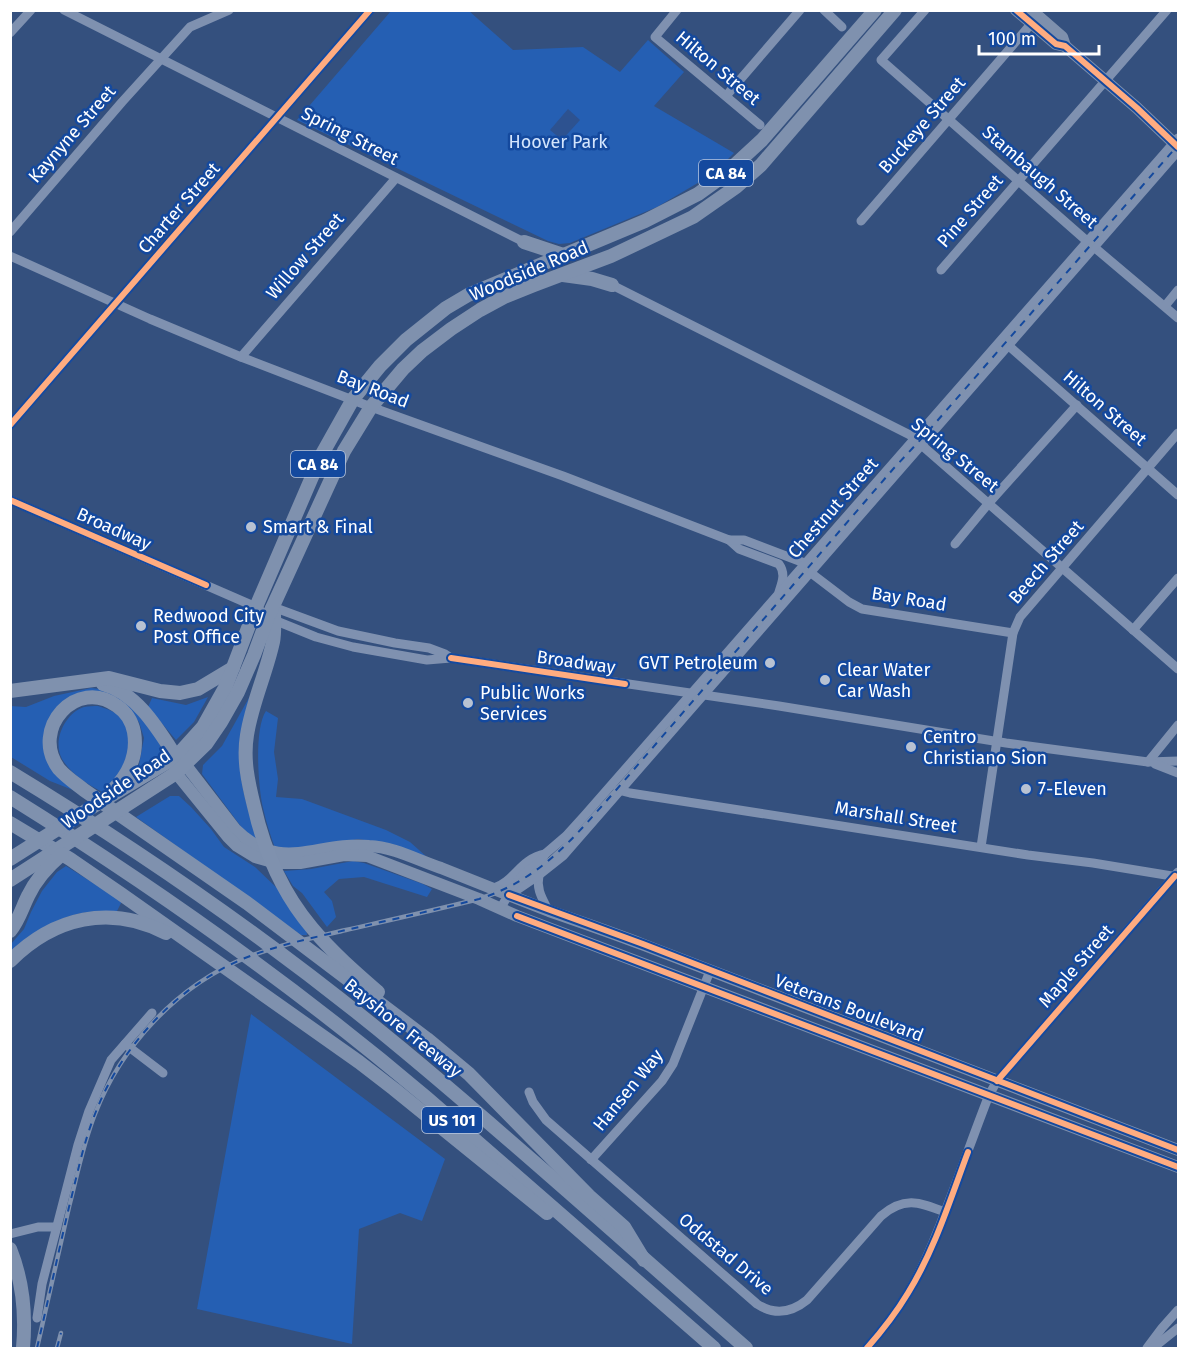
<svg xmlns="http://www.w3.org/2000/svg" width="1189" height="1359" viewBox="0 0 1189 1359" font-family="'Fira Sans',sans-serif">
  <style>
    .green { fill: #255fb3 }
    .water { fill: #2d5290 }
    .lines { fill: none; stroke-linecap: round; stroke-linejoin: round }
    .minor { stroke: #7f91b0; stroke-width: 9 }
    .major { stroke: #7e90ad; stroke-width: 12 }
    .highway { stroke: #7f91ae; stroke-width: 14 }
    .rail-casing { stroke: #7f91ae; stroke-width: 4.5 }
    .rail { stroke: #14499e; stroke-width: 2; stroke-dasharray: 7; stroke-linecap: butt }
    .cycleway-casing { stroke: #14499e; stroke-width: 10 }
    .cycleway { stroke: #ffac80; stroke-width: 6 }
    .poi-dot { fill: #b8c2d2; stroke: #14499e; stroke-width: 2 }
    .labels { text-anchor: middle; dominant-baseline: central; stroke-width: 5; stroke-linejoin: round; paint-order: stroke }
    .shield { fill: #14499e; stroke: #b8c8e2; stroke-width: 1.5 }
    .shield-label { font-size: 16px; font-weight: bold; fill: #fff }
    .street-label { font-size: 18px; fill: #fff; stroke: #14499e }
    .park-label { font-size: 18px; fill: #d4e5fd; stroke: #14499e }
    .poi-label { font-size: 18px; fill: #fff; stroke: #14499e; text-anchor: start }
  </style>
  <rect width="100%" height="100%" fill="#34507e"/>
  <g class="green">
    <polygon points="391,11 469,11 513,50 583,47 620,72 648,40 684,72 654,106 734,153 713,174 657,207 570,243 559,244 548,241 297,120"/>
    <polygon points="91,688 108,690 126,700 154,733 165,755 137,775 144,738 139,722 120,701 102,694 60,708 47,754 78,792 50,781 11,757 10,706 26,707 54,696"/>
    <path d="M250,696c-11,36 -14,64 -5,102 4,15 10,30 15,45l-18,-15 -40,-54 1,-9 19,-19z"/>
    <polygon points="208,697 194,722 176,740 148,707 152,698 186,705"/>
    <path d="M98,706c29,9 28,15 35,43l-16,32 -15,11c-15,-8 -31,-18 -40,-33 -10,-18 3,-46 22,-52 4,-1 10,-1 14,-1z"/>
    <path d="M266,711l12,7 -4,34 4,27 -2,18 26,2 84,31 24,12 18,16 -33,-13 -37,-6 -49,9h-34c-5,-13 -9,-27 -12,-40 -5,-21 -9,-80 3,-97z"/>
    <polygon points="170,796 179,796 191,807 211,829 224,847 255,867 279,890 306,928 307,935 301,935 136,817"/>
    <polygon points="353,861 364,863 423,884 432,889 427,897 364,877 339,879 324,892 332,901 336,917 327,927 302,893 293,886 284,871 311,869"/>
    <path d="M66,866l56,35 -6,12c-8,-1 -17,-2 -25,-1 -32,2 -56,22 -80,41v-9l13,-15 7,-17 11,-21 15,-19z"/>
    <polygon points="251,1014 445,1159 422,1221 400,1213 359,1229 352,1344 197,1309"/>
  </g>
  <polygon class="water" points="568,109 580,120 562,140 550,130"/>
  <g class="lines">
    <g class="minor">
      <polyline points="64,10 524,242"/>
      <polyline points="677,10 655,37 760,125"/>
      <polyline points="824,10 842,27"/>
      <polyline points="925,10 881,60 1088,242 1178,318"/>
      <polyline points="10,33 31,10"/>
      <polyline points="726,96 800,10"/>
      <polyline points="861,221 1031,24"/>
      <polyline points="10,232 122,102 190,27 229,10"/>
      <path d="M10,256l140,63 91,38 130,50 192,69 166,64 10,9 40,15c7,10 3,18 0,28"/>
      <polyline points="941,270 1167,10"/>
      <polyline points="612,285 910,435 1178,669"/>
      <polyline points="1165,306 1178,290"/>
      <polyline points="1009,346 1178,495"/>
      <polyline points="241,357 396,178"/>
      <polyline points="10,425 370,10"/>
      <polyline points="10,500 256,607 268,617 274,620 316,637 353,647 427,660 451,658 779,706 1006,743 1148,762 1178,761"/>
      <polyline points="729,540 744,540 807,564"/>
      <polyline points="955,544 988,504 1077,405"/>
      <polyline points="811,573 849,602 862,609 1013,633"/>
      <polyline points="270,607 273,607 338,631 395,643 429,648 445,654 451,658"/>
      <polyline points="1133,630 1178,578"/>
      <polyline points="1148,762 1178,725"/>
      <polyline points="1155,764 1178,773"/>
      <polyline points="618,790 630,793 1028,855 1093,863 1178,877"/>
      <polyline points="981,847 1013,633 1020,617 1178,433"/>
      <path d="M539,875c-3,14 3,23 9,35"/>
      <path d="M494,888c21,-7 26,-29 51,-34"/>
      <polyline points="511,894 539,875 563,856 1178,151"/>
      <polyline points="500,909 515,884 524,874 540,862 545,854 566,836 585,815 1178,138"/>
      <polyline points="125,1044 163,1073"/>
      <path d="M529,1092l4,10 13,18 211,184c17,11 34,9 50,-4l74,-84c23,-20 38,-14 64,-4"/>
      <polyline points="591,1160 662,1081 673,1064 710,971"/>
      <polyline points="10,1234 38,1227 57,1227"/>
      <polyline points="37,1318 42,1284 78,1145 89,1111 111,1060 152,1013"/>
      <path d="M867,1348c15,-17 29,-35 41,-55 17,-28 29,-59 40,-89 14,-36 27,-73 41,-109l8,-14 181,-209"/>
      <polyline points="1147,1348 1162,1328 1178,1310"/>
      <polyline points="1153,1348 1178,1328"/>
    </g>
    <g class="major">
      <polyline points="1016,10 1056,44 1065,46 1137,108 1178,147"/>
      <polyline points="1031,10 1062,37 1065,46"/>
      <path d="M179,760l6,4 50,65c46,46 81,12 134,17 25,1 48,14 72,22 36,14 72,29 108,43 32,11 64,22 95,34 179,68 356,137 534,205"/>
      <polyline points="176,764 176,773 228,837 237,846 255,857 276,863 300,863 344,855 367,856 479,899 517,916 1178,1167"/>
    </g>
    <g class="highway">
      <polyline points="524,242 563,255"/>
      <polyline points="563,275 592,279 612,285"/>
      <path d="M274,611c0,10 1,21 -1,31 -7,32 -21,61 -26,93 -4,24 1,47 7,71 10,44 29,88 58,122 20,24 43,44 66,64"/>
      <path d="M103,684c34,9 55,45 73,73"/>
      <polyline points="10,691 109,678 160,691 180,693 198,689 233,668"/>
      <path d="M10,772c137,83 269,175 392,277 117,97 229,199 344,299"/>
      <path d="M113,790c16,-16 25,-35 21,-58 -2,-10 -8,-20 -17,-26 -40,-30 -88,23 -58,63 7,8 16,14 25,21l163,113 180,136 42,35 120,122 35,31 20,33"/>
      <path d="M10,797c146,91 286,190 417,301l287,250"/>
      <polyline points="10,823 70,859 121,894 359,1062 394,1089 547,1213"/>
      <polyline points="10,859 97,804 176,757 203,727 226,686 256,607 321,456 353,399 380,366 406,340 446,308 468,295 645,221 698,194 723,176 762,140 875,10"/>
      <polyline points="10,880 176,773 206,744 221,722 238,692 254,655 268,617 344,451 371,407 403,369 422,351 451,329 480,310 504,297 534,285 611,256 693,217 736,187 761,165 895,10"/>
      <path d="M10,931c9,-11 12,-23 18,-35 8,-17 20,-30 34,-42"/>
      <path d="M10,961c44,-44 100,-57 156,-28"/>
      <path d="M10,1249c13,32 16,66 13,99"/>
    </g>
    <defs>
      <g id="rail">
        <path d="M37,1348c11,-47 21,-94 32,-141 8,-31 14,-63 26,-93 26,-68 82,-128 150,-156 33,-13 67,-20 101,-28 44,-10 89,-20 133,-31 63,-20 95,-62 138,-110l277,-321 30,-32 254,-291"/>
        <polyline points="57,1348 61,1333"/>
      </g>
    </defs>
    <use href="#rail" class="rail-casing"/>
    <use href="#rail" class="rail"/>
    <defs>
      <g id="cycleway">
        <polyline points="1016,10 1056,44 1065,46 1137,108 1178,147"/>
        <polyline points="10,425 370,10"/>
        <polyline points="10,500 206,585"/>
        <polyline points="451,658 625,684"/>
        <polyline points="509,895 643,944 1178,1150"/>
        <polyline points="517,916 1178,1167"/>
        <polyline points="997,1081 1175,876"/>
        <path d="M867,1348c15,-17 29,-35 41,-55 27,-44 42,-93 60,-141"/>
      </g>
    </defs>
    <use href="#cycleway" class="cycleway-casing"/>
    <use href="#cycleway" class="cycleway"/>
  </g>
  <g class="poi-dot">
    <circle cx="251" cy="527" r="6"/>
    <circle cx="141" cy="626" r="6"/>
    <circle cx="770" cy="663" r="6"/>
    <circle cx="825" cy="680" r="6"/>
    <circle cx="468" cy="703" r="6"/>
    <circle cx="911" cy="747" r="6"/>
    <circle cx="1026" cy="789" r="6"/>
  </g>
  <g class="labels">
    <g class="shield">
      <rect x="699" y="160" width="54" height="26" rx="4.5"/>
      <rect x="291" y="451" width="54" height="26" rx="4.5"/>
      <rect x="422" y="1107" width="60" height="26" rx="4.5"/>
    </g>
    <g class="shield-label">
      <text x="726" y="173">CA 84</text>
      <text x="318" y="464">CA 84</text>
      <text x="452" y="1120">US 101</text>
    </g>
    <g class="street-label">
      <text transform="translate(718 68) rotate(40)">Hilton Street</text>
      <text transform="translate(922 125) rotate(-49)">Buckeye Street</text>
      <text transform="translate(72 134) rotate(-49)">Kaynyne Street</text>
      <text transform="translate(350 136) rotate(27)">Spring Street</text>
      <text transform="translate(1040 177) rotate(41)">Stambaugh Street</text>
      <text transform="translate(179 208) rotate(-49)">Charter Street</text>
      <text transform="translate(970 211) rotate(-49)">Pine Street</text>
      <text transform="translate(305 256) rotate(-49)">Willow Street</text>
      <text transform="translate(529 271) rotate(-23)">Woodside Road</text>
      <text transform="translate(373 389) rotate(21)">Bay Road</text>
      <text transform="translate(1105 408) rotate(41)">Hilton Street</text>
      <text transform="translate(955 455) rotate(39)">Spring Street</text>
      <text transform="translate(833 508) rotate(-49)">Chestnut Street</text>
      <text transform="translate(114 529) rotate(24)">Broadway</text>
      <text transform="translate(1046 562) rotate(-49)">Beech Street</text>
      <text transform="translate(909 599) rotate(9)">Bay Road</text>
      <text transform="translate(576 662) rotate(8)">Broadway</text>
      <text transform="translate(116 789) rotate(-34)">Woodside Road</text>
      <text transform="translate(896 817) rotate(9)">Marshall Street</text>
      <text transform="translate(1076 966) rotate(-49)">Maple Street</text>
      <text transform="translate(849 1008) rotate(21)">Veterans Boulevard</text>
      <text transform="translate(403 1028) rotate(39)">Bayshore Freeway</text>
      <text transform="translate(628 1090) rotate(-51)">Hansen Way</text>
      <text transform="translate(726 1254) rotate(40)">Oddstad Drive</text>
    </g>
    <g class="park-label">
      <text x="558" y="142">Hoover Park</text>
    </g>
    <g class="poi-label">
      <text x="263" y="527">Smart &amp; Final</text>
      <text x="153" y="616">Redwood City<tspan x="153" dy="21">Post Office</tspan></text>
      <text x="758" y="663" text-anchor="end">GVT Petroleum</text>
      <text x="837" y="670">Clear Water<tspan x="837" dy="21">Car Wash</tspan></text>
      <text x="480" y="693">Public Works<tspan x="480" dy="21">Services</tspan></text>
      <text x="923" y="737">Centro<tspan x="923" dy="21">Christiano Sion</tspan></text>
      <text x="1038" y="789">7-Eleven</text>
    </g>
  </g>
  <rect width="1189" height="1359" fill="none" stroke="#ffffff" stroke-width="24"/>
  <path d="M979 45v9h120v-9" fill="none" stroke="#ffffff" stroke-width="3"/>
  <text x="988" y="45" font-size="18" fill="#ffffff" stroke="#14499e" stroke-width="4.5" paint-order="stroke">100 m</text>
</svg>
